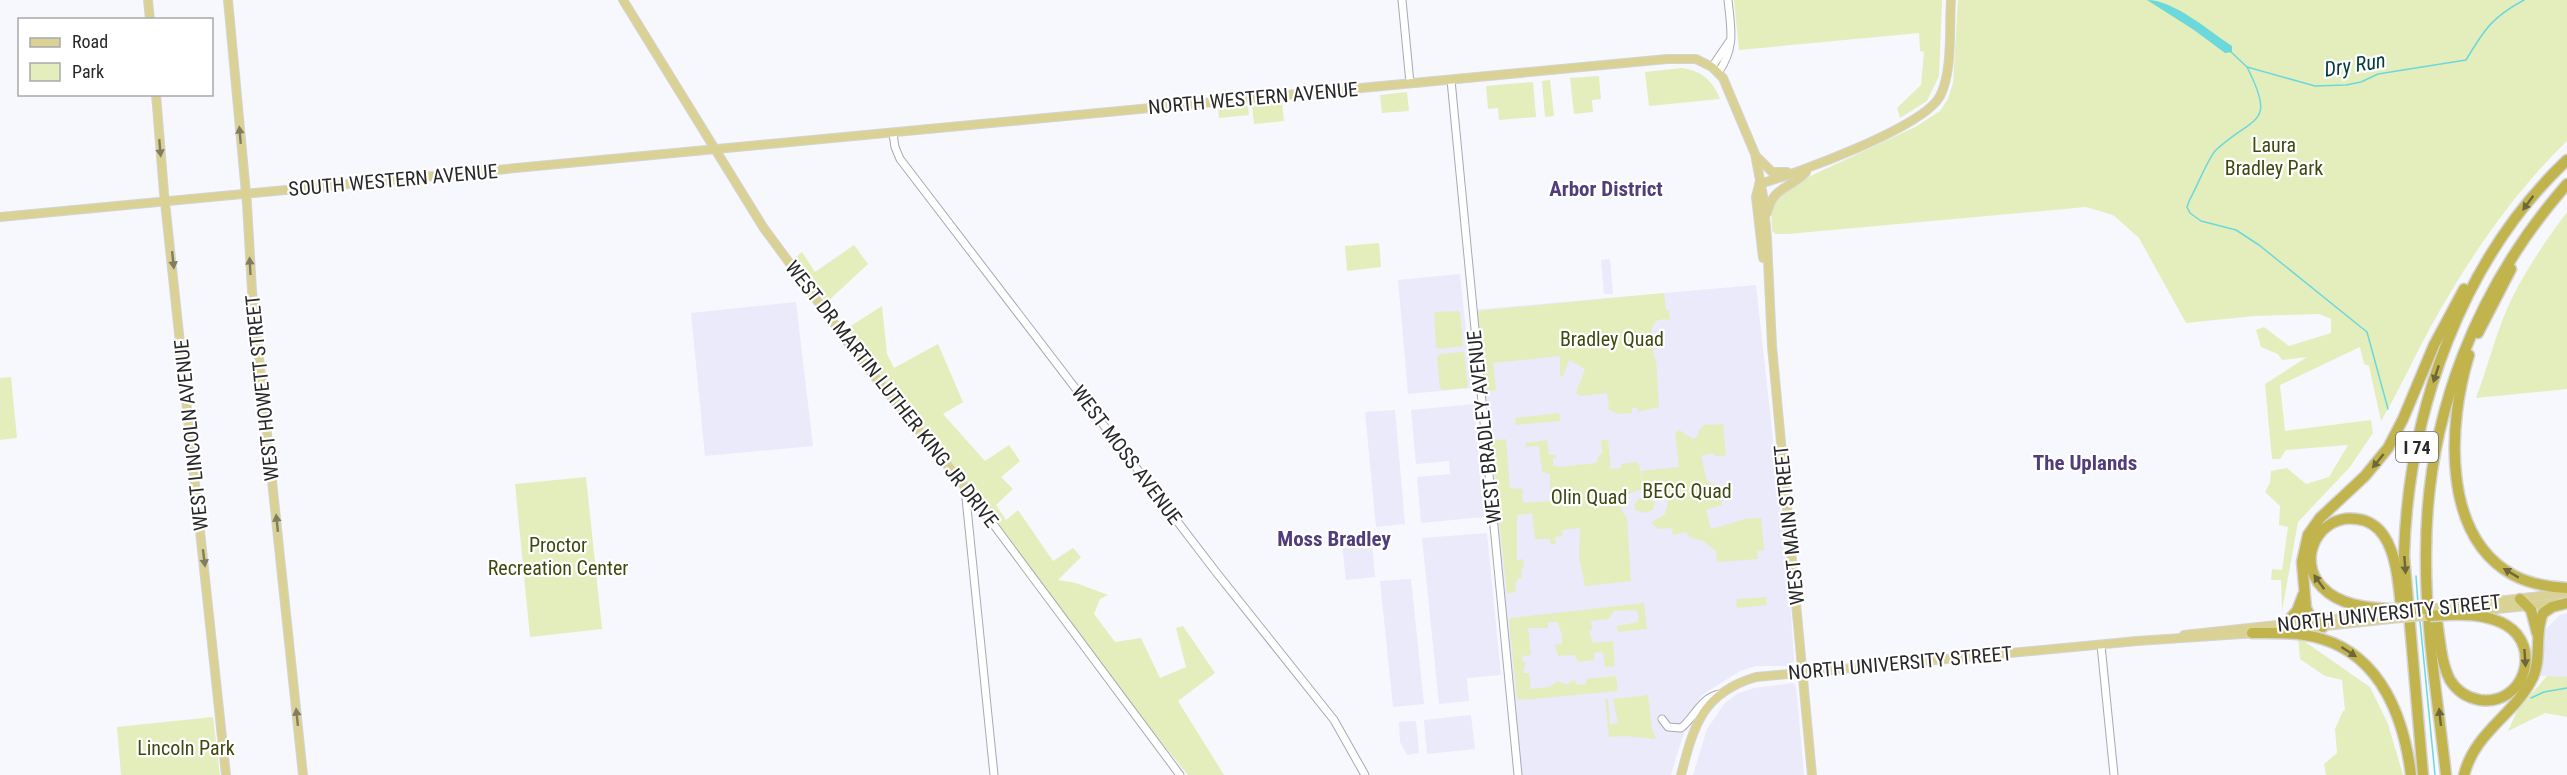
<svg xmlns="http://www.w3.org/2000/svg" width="2567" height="775" viewBox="0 0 2567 775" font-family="'Roboto Condensed',sans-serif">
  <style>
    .built { fill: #eaeafa }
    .green { fill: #e3eebc }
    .water { fill: #6bd8db }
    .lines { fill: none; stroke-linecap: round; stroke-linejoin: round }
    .stream { stroke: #6bd8db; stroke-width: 1.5 }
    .minor-casing { stroke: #a8a9b1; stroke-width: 9 }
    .major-casing { stroke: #d4d4d5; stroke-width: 10 }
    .highway-casing { stroke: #d4d4d5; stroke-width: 13 }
    .minor { stroke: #fff; stroke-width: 7 }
    .major { stroke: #dad294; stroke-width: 8 }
    .highway { stroke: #c1b44c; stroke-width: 10 }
    .major-bridge-casing { stroke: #d4d4d5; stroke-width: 10; stroke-linecap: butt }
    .highway-bridge-casing { stroke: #d4d4d5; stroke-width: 13; stroke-linecap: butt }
    .major-bridge { stroke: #dad294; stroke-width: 8 }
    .highway-bridge { stroke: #c1b44c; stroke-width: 10 }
    .oneway { fill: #817d60 }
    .oneway2 { fill: #6d673a }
    .labels { text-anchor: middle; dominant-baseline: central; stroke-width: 4.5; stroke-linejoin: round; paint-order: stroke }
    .shield { fill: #fff; stroke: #68686b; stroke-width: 1.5 }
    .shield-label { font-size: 18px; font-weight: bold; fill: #28282b }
    .street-label { font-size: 20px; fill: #28282b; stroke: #fff }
    .park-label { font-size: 20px; fill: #3f480f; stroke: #fff }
    .water-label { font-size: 21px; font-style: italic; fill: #053c3d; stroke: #fff }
    .neighbourhood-label { font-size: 21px; font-weight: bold; fill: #503d7a; stroke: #fff }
  </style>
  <rect width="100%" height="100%" fill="#f7f7fe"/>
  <g class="built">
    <polygon points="1610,259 1613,294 1604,294 1601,260"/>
    <polygon points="1460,274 1472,388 1408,394 1398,280"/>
    <polygon points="1756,285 1790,595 1794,661 1788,666 1756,666 1740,671 1702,695 1686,719 1678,724 1679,732 1684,732 1671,775 1518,775 1472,310"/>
    <polygon points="796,302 813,446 705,456 691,313"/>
    <polygon points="1474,404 1484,517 1421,523 1417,477 1450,474 1449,461 1416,464 1411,410"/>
    <polygon points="1395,410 1405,524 1376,527 1365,412"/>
    <polygon points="1487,533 1501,675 1467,678 1469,701 1439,704 1422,538"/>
    <polygon points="1372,542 1375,577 1346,580 1342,545"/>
    <polygon points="1411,579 1424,704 1393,707 1380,581"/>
    <polygon points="2567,613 2567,677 2540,676 2543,663 2545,630 2560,615"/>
    <polygon points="1793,683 1796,686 1804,775 1693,775 1707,729 1725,703 1737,694 1754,688"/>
    <polygon points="1471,715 1475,749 1427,754 1424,720"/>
    <polygon points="1416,721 1419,753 1407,755 1400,742 1399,722"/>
  </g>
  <g class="green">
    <polygon points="1734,0 1942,0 1939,76 1927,101 1900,118 1897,108 1921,85 1924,52 1920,51 1919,33 1739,50"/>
    <path d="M1958,0h609v141c-55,53 -100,120 -137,187 -17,31 -31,63 -49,93l-12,-55 -5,-2 -4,-17 -80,38 5,46 86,-11 2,13 -23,34 -52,55 -16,89 -1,-31h-10l1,-11 10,1 6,-43 -9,-2 1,-19 -15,-14 5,-9 1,-12 16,-3 19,16 23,-7 19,-32 -62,5 -6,9h-8l-7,-75 42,-27 -25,3 -4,-6 -17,-7 -5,-17 8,-3 25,19 42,-13v-14l-12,-5 -65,2 -68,7 -47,-85 -26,-23 -27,-8 -298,27h-12l-4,-3 -1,-22 12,-20 134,-63 23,-15 8,-12 5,-16z"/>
    <path d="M1682,68c20,3 30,12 38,31l-71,7 -4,-34z"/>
    <polygon points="1599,76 1601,99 1592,100 1593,112 1574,114 1570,78"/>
    <polygon points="1550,80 1554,116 1545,117 1542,81"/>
    <polygon points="1533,82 1536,117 1499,120 1498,108 1488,109 1486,86"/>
    <polygon points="1407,92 1409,111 1382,113 1380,95"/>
    <polygon points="1282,103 1284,121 1254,124 1252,106"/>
    <polygon points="1248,106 1249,115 1219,118 1218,109"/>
    <path d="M2567,212v177l-91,9c13,-34 21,-71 38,-104 15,-29 33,-55 53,-82z"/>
    <polygon points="1379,243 1381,267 1347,271 1345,246"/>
    <polygon points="854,245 868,264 826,303 794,259 802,252 815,272"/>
    <polygon points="1664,293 1666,310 1669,310 1670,320 1664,319 1656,321 1651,331 1655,341 1664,344 1664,347 1653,349 1654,358 1656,359 1659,407 1638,412 1638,408 1632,408 1632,413 1619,414 1609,410 1607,393 1580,396 1576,393 1585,369 1569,360 1563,377 1560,376 1560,356 1493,363 1496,390 1485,391 1478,311"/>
    <polygon points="882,306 887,354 894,368 938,344 963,402 943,414 985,461 1009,445 1020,461 1001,477 1013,489 996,505 1006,520 1018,510 1053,561 1073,548 1081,557 1058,580 1076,583 1108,595 1100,599 1094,614 1115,642 1141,638 1160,678 1186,667 1176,628 1183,626 1215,673 1178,701 1224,775 1188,775 1095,662 1009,539 897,399 846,329"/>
    <polygon points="1458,311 1460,312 1463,344 1462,346 1440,349 1436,347 1434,315 1436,312"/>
    <polygon points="1462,352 1464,353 1468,385 1466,388 1443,390 1440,388 1437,357 1440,354"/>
    <polygon points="11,377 17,438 0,440 0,378"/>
    <polygon points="1559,413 1560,421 1516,425 1515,418"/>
    <path d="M1723,424l3,32h-11l-1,-3 -13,3 6,25 16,7 1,6 -3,1 1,10 -16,5 5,19 35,-10 15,-1 3,32 -7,1 1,8 -41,3 -1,-11 -13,-10 -12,-3 -6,-6 -12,3 -1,-7 -14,1 -7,-6 14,-9 3,-12 -6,-11c-17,-7 -56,4 -35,27l4,63 -46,5 -6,-30 1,-28 -18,2 1,6 -8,1 1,7 -5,1 -1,-6h-15l-3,-26 -15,2v45l6,-1 1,8 -3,1 1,10 -5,1v3l-2,1 1,9 -9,1 -16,-152 15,-2 4,49 13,1 -1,9 2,5 26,-2v-27l-8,-2 -3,-26 -13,1v-4l21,-3 2,15h7v3h-3v7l5,2 39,-4 1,-6 4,-4 -1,-13h7l3,29 10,-1v-4l15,-2 3,2 3,20 -1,-13 38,-4 -4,-34 4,-3 14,9 5,-3 1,-6 5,-5z"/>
    <polygon points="586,477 602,629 530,637 515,484"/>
    <polygon points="1647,498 1655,502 1653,510 1645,513 1635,510 1634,505 1639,499"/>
    <polygon points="1766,597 1767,605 1738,608 1736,606 1737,599"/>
    <polygon points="1644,603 1647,629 1618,632 1617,626 1638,622 1639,616 1636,610 1614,611 1609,619 1591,621 1592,630 1589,630 1593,643 1613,641 1615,666 1605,667 1603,652 1594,653 1594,660 1579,662 1574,655 1558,656 1555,645 1562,644 1562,634 1557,622 1548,622 1548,628 1528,628 1531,655 1522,656 1523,662 1526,662 1523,673 1529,673 1531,689 1549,687 1558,681 1567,685 1575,679 1576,685 1586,684 1586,679 1616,676 1618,691 1520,700 1517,698 1509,621 1511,618"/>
    <polygon points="2298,637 2370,687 2388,724 2403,775 2326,775 2324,764 2337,753 2335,729 2343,711 2345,710 2342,680 2325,676 2300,659"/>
    <polygon points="2547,676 2567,677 2567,717 2545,713 2508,731 2518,709"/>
    <polygon points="1648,695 1652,729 1656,739 1625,736 1609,737 1605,699 1608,699 1610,724 1618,723 1613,699"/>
    <polygon points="213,717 220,775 121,775 117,727"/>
  </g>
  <path class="water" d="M2147,0c27,0 62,31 85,46v6l-7,1 -31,-23z"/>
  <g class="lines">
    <g class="stream">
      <path d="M2231,52l16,15 68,19 31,-1 15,-3 17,-8 88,-14c18,-30 26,-43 58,-60"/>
      <path d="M2247,67c30,59 7,48 -31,83 -8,8 -19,37 -26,49l-3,8 3,6 11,8 35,9 23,15 108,87 21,77"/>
      <polyline points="2416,576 2418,604"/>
      <polyline points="2420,621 2435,775"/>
      <polyline points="2531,698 2544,692 2567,688"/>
    </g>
    <defs>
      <g id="minor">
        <polyline points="1402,0 1410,83"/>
        <polyline points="1712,67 1729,42"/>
        <path d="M1718,73c18,-26 13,-44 10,-73"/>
        <polyline points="1451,80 1518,775"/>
        <polyline points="893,134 895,147 900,159 1216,572 1334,720 1365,775"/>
        <polyline points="2101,645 2114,775"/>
        <path d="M1662,719l6,8 13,1c14,-11 20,-31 39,-34"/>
        <polyline points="994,775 966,498 970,493 1180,775"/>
      </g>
      <g id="major">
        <polyline points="148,0 150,20"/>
        <polyline points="228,0 247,204 252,291 303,775"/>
        <polyline points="623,0 763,227 858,356 970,493"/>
        <polyline points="156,94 164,193 226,775"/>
        <polyline points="1756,156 1772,172 1787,172"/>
        <path d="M1759,184c37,-10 165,-57 181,-88 13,-25 9,-68 11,-96"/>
        <polyline points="1759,185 1756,197 1763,258"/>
        <path d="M1767,213c6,-27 23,-24 39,-41"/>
        <polyline points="0,217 1667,59 1696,59 1712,67 1723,78 1755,154 1763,196 1767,239 1772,346 1812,775"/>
        <polyline points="2446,607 2567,593"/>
        <polyline points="2468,612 2557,603"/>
        <polyline points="2288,630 2391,619"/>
        <polyline points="2184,635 2390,613"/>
        <path d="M1681,775c13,-50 21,-82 75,-98l381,-36 120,-8"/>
      </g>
      <g id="highway">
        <polyline points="2478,333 2511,269"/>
        <path d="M2469,355c-21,68 -28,180 44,220 17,9 35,12 54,13"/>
        <polyline points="2520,599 2531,610 2537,633"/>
        <path d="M2390,609c-24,-1 -51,-4 -68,-22 -27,-28 -2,-74 35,-68 11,1 21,8 27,17 14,21 15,55 18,80"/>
        <path d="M2437,621c3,19 4,42 13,59 7,11 18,18 30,20 44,6 63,-53 26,-75 -17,-10 -39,-11 -59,-10"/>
        <polyline points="2286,623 2297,611 2303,595"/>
        <polyline points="2323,627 2311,618 2306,608 2302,562 2308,535 2320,518 2365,476 2388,448 2403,419 2434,345 2464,289"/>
        <path d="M2252,633c24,0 47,-1 70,6 60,18 82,80 89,136"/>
        <path d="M2423,775l-19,-219c4,-143 57,-296 163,-396"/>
        <path d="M2446,775c-8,-73 -21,-149 -20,-222 0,-138 51,-266 141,-369"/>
        <path d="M2464,775c11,-44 51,-60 69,-98 9,-20 1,-44 10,-64l9,-6 15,-4"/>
      </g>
    </defs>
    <use href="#minor" class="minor-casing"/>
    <use href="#major" class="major-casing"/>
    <use href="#highway" class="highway-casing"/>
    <use href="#minor" class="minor"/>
    <use href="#major" class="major"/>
    <use href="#highway" class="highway"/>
    <defs>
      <g id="major-bridge">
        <polyline points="2423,609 2446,607"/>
        <polyline points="2391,619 2436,615"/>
      </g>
      <g id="highway-bridge">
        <polyline points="2390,609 2427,609"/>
        <polyline points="2430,616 2447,615"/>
      </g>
    </defs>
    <use href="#major-bridge" class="major-bridge-casing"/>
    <use href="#highway-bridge" class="highway-bridge-casing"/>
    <use href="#major-bridge" class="major-bridge"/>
    <use href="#highway-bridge" class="highway-bridge"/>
  </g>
  <defs><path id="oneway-solid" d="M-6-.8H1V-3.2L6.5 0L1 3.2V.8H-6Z" transform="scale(1.5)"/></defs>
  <g class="oneway">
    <use href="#oneway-solid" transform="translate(240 135) rotate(-95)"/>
    <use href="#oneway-solid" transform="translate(160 148) rotate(85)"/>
    <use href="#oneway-solid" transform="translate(173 260) rotate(84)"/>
    <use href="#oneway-solid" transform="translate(250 266) rotate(-93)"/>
    <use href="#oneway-solid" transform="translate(277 523) rotate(-96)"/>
    <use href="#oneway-solid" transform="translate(204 558) rotate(83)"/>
    <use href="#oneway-solid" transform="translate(297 717) rotate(-96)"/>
  </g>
  <g class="oneway2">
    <use href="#oneway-solid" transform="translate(2528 203) rotate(126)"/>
    <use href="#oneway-solid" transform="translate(2436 374) rotate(108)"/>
    <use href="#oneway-solid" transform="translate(2378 461) rotate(129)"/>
    <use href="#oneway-solid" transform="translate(2405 565) rotate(86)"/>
    <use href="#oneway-solid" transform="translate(2511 573) rotate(-149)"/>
    <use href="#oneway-solid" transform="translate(2319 582) rotate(-126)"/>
    <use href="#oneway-solid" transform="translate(2349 652) rotate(33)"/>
    <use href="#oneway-solid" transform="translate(2525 658) rotate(86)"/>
    <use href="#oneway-solid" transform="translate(2440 717) rotate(-96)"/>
  </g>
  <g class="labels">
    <rect class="shield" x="2396" y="432" width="42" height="30" rx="4.5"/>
    <g class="shield-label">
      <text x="2417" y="447">I 74</text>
    </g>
    <g class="street-label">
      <text transform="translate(1253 98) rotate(-5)">NORTH WESTERN AVENUE</text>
      <text transform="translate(393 180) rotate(-5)">SOUTH WESTERN AVENUE</text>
      <text transform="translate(262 388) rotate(-96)">WEST HOWETT STREET</text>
      <text transform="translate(892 394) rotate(52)">WEST DR MARTIN LUTHER KING JR DRIVE</text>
      <text transform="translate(1484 427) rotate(-96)">WEST BRADLEY AVENUE</text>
      <text transform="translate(191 435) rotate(-96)">WEST LINCOLN AVENUE</text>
      <text transform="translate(1127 455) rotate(53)">WEST MOSS AVENUE</text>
      <text transform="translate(1789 525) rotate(-96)">WEST MAIN STREET</text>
      <text transform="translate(2389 613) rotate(-6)">NORTH UNIVERSITY STREET</text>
      <text transform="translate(1900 663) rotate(-5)">NORTH UNIVERSITY STREET</text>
    </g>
    <g class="park-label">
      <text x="2274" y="145">Laura<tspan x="2274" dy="23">Bradley Park</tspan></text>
      <text x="1612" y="339">Bradley Quad</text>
      <text x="1687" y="491">BECC Quad</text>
      <text x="1589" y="497">Olin Quad</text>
      <text x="558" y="545">Proctor<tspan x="558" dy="23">Recreation Center</tspan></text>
      <text x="186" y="748">Lincoln Park</text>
    </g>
    <g class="water-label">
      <text transform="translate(2355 65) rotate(-9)">Dry Run</text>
    </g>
    <g class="neighbourhood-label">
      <text x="1606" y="189">Arbor District</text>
      <text x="2085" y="463">The Uplands</text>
      <text x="1334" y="539">Moss Bradley</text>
    </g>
  </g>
  <rect x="18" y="18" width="195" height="78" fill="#ffffff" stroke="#a9a9aa" stroke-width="1.5"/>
  <rect x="30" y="38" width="30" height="9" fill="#dad294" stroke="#a9a9aa" stroke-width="1.5"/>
  <text x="72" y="48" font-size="18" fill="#28282b">Road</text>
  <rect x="30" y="63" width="30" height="18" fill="#e3eebc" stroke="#a9a9aa" stroke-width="1.5"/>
  <text x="72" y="78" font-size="18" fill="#28282b">Park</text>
</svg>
